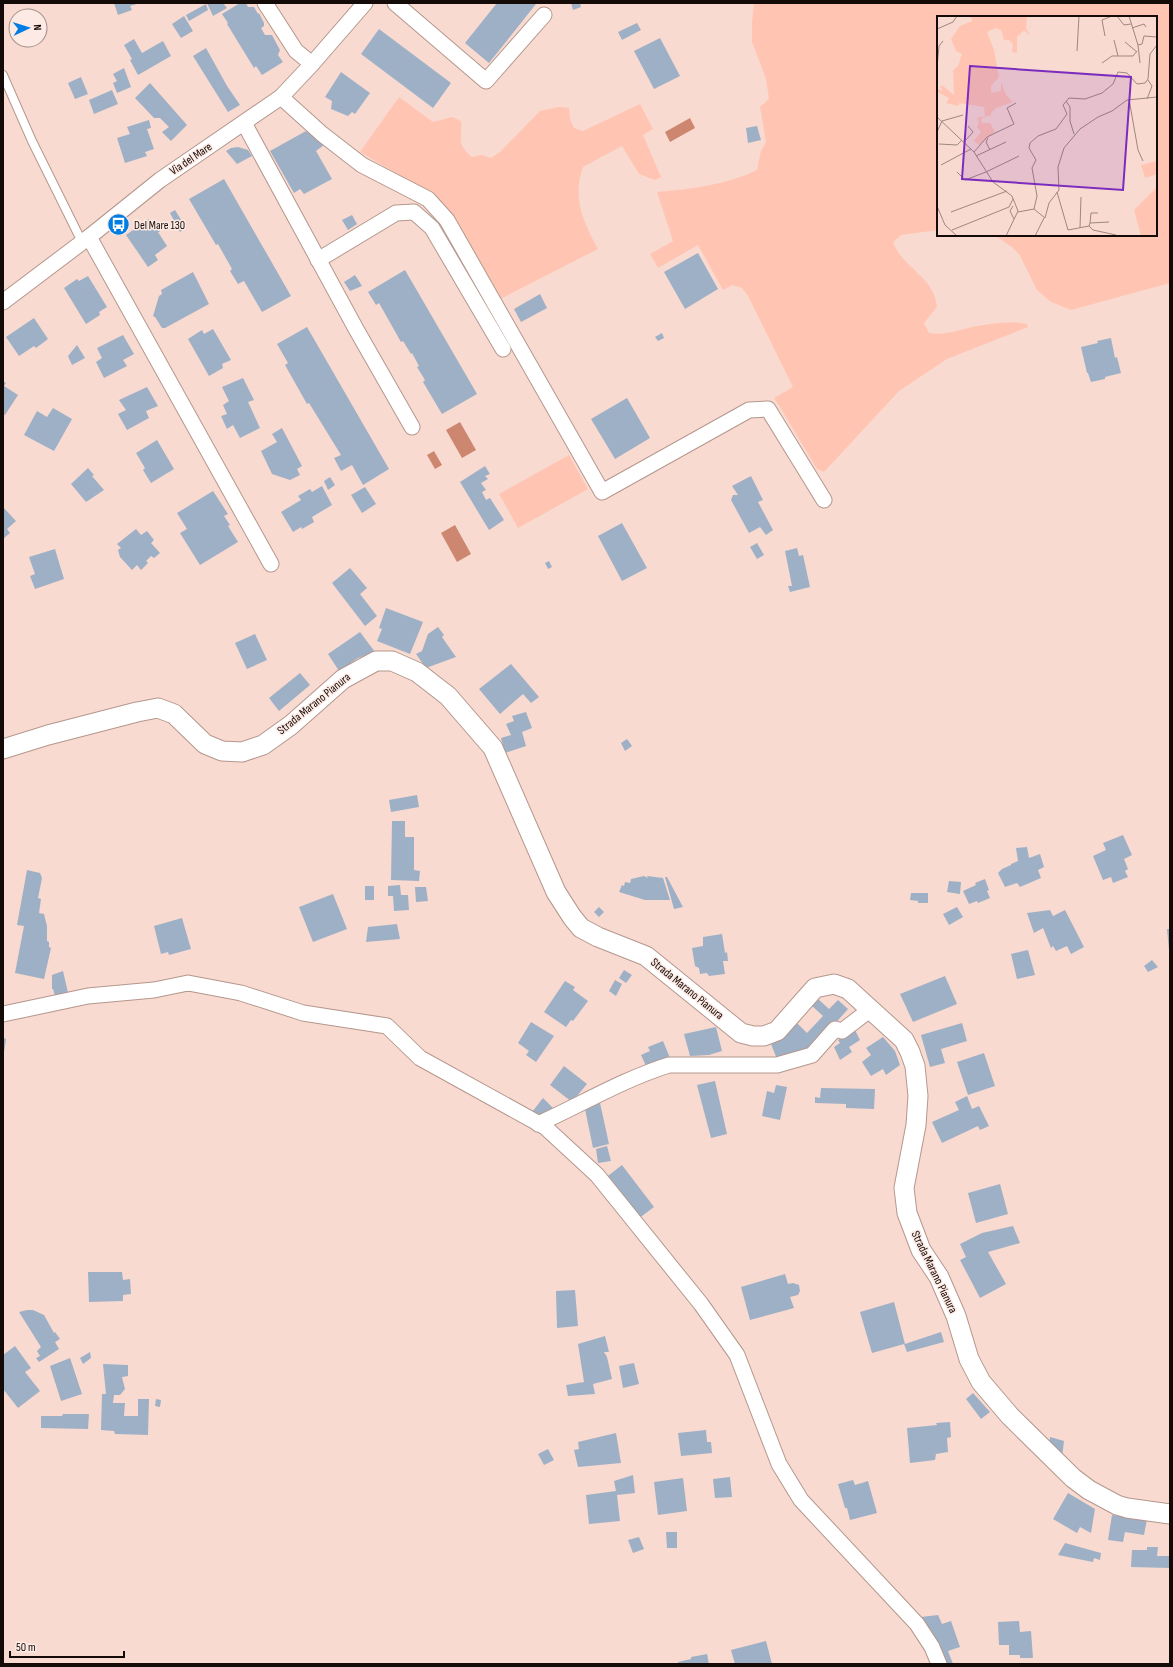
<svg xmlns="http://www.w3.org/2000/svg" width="1173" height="1667" viewBox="0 0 1173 1667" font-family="'Sofia Sans Condensed',sans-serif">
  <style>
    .green { fill: #ffc5b2 }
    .water { fill: #cd8770 }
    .building { fill: #9eb0c6 }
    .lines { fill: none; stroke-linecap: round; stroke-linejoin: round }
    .service-casing { stroke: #b4978d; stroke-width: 10 }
    .minor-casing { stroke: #b4978d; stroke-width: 17 }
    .tertiary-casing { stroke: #b4978d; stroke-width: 21 }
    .service { stroke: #fff; stroke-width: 8 }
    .minor { stroke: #fff; stroke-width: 15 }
    .tertiary { stroke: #fff; stroke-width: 19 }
    .labels { text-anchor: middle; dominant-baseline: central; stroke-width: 3; stroke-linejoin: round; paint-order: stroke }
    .street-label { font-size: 12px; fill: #140a07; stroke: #fdeae4 }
    .poi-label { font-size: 12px; fill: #140a07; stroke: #fdeae4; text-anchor: start }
    .inset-road { fill: none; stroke: #9d8780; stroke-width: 1 }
    .view { fill: #7b2cbf; fill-opacity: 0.15; stroke: #7b2cbf; stroke-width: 2 }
    .inset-edge { fill: none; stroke: #140a07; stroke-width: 2 }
  </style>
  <rect width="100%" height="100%" fill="#f9dad0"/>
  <g class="green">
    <path d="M754,3h416v280l-99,27 -20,-8 -14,-12 -18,-36 -7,-7 -18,-12h162v-218h-218v213l-37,5 -8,7c10,27 41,34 44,65l-13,16 5,10c17,3 32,-4 48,-7 16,-2 34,-6 50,-2l1,3 -81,32 -48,32 -75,81 -7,-3 -37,-62 -6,-9 19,-11 -45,-91 -6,-8 -10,-3 -9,5 -25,-45 -40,23 -8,-14 23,-13 -16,-49c34,-3 69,-7 100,-22l4,-19 5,-9 -6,-35 9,-8 -3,-20 -14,-37v-20z"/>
    <path d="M399,97l34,25 19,-5 9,4c2,18 -6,22 11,36l10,-2 9,3 9,-6 40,-41 19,-4 10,1 1,11 4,9 9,3 57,-27 13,25 -10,6 18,42 -6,3 -16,-6 -17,-28 -39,21c-11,31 0,55 15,82l-98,50 -77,-110 -63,-37z"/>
    <polygon points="569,455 588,489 518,528 499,494"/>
  </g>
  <g class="water">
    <polygon points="690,118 695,128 670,142 665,132"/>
    <polygon points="460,422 476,450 462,458 446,430"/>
    <polygon points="434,451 442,465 435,469 427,455"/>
    <polygon points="455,525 471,554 457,562 441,533"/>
  </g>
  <g class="building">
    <polygon points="114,3 136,3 137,4 130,6 132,10 118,15"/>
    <polygon points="207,3 223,3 227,8 213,16"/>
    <polygon points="240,3 246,3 248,7 254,7 258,14 259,13 264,23 264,26 261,28 265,35 272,35 280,50 278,55 283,62 262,75 256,66 254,68 227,24 228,23 222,14"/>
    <polygon points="497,3 534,3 536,4 489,63 465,43"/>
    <polygon points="571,3 580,3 581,7 573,10"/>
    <polygon points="206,4 208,10 189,21 186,15"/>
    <polygon points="184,16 193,31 181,38 172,24"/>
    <polygon points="637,23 641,30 622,40 618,32"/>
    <polygon points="379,29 451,83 433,108 361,54"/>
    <polygon points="660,38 680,76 654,89 634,51"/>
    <polygon points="134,39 142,53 163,41 171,56 138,75 130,60 132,59 124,45"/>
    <polygon points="206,48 227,86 240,105 228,112 193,56"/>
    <polygon points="124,68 131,87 117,93 113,83 117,81 113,74"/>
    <polygon points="341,72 370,93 355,114 352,112 348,116 331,109 332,101 325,97"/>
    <polygon points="81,77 88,94 75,99 68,83"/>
    <polygon points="150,83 187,125 171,141 162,132 169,127 160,118 154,118 135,98"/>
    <polygon points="112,90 118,104 94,114 89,100"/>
    <polygon points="149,120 151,128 147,129 154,149 145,152 147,156 125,163 117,138 130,134 127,127"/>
    <polygon points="757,126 761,140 748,143 746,128"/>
    <polygon points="306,131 324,145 316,151 332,179 304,194 300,189 294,193 270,151"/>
    <polygon points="238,147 248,150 252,156 237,164 226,151 231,148"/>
    <polygon points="224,179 291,296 262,312 244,281 238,284 230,271 232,269 218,244 216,245 189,199"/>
    <polygon points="175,210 186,228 180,232 170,213"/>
    <polygon points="352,215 357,224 348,230 342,220"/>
    <polygon points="149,219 160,232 158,232 167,246 155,255 158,260 148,267 126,235"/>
    <polygon points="698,253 718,289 685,309 664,272"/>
    <polygon points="405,270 477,394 442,414 423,382 425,380 417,367 419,366 412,353 411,354 403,341 401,342 379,303 376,305 368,292"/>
    <polygon points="193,272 209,304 165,328 162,328 155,317 153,316 159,296 162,294 161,290"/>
    <polygon points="355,275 362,286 350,291 344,282"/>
    <polygon points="88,276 107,307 99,312 100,315 86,324 64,288 77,279 79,281"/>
    <polygon points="540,294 547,308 521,322 514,309"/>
    <polygon points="34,318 48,339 36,348 34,346 19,356 6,337"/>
    <polygon points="307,327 389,469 363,485 352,465 341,471 334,458 341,455 309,403 307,404 285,365 288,363 277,344"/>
    <polygon points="213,329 231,360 222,364 223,368 209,376 188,339 202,330 204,334"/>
    <polygon points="662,333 664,338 658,341 655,337"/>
    <polygon points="123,335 134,354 123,360 127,366 104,378 96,362 102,358 97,348"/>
    <polygon points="1111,338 1115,358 1117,357 1121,373 1105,377 1105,379 1091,382 1088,373 1087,373 1081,347 1098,343 1097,341"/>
    <polygon points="77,345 85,358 72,365 68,356"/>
    <polygon points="243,378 254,400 248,402 260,428 240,438 233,425 227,429 221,416 227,414 223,405 229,401 222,387"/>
    <polygon points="3,381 6,383 4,386 18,395 5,415 3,414"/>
    <polygon points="147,387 158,406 146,411 149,418 127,430 118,414 126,410 119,400"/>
    <polygon points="627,398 650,438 615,459 591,419"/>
    <polygon points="53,408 72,419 54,451 24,435 37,411 47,417"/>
    <polygon points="282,428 302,466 297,469 300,475 290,480 272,474 261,451 277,442 272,434"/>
    <polygon points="157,440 174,469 151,483 143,470 145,468 136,453"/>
    <polygon points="485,466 490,474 485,476 488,479 481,483 486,490 482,492 486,500 490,498 504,520 489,530 460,482"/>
    <polygon points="88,468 94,475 92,476 104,490 86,502 71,484"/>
    <polygon points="751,476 763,500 758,502 773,530 766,535 760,527 749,533 731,500 733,495 738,495 732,486"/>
    <polygon points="330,477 335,485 328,490 324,481"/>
    <polygon points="322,486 332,505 312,517 314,522 302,529 301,527 293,532 281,512 301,500 298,496 310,489 312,492"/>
    <polygon points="365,487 376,504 362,513 351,495"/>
    <polygon points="213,491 228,514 224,516 230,525 228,526 238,542 200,565 180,533 187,529 177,513"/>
    <polygon points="3,507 16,521 7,529 10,533 3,539"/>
    <polygon points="622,523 647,568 622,581 598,536"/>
    <polygon points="136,529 141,535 147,531 154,540 151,543 160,553 154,558 151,556 146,561 148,563 141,570 137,565 132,570 120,557 118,550 121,548 117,544"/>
    <polygon points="757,543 764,555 757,559 750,547"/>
    <polygon points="797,548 799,556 803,555 810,587 790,592 788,586 792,586 785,551"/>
    <polygon points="55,549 64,579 35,589 30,576 35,574 29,557"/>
    <polygon points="549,561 552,567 548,569 545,563"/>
    <polygon points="350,568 367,588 360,594 377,616 365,626 332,583"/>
    <polygon points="386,608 423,622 410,654 377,641 382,629 379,628"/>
    <polygon points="438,627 444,635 442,637 456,657 426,668 416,654 422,651 428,634"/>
    <polygon points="360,632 375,652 358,658 339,671 328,654"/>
    <polygon points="255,634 267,660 247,669 235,643"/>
    <polygon points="511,664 539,697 531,703 523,694 500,714 479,689"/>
    <polygon points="300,673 310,685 279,711 269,698"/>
    <polygon points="526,712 532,728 522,732 526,746 505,753 501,738 511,735 506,724 514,721 512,716"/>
    <polygon points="627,739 632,746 625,751 621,743"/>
    <polygon points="417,795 419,807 391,812 389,800"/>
    <polygon points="392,821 405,821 405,837 414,837 414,870 420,871 419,881 391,880"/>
    <polygon points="1123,835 1132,855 1124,859 1128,869 1125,871 1128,877 1113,883 1111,877 1103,880 1093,856 1106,850 1103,843"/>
    <polygon points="1027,847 1029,858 1040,854 1044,867 1038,870 1041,878 1020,887 1017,883 1005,887 998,873 1002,869 1011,865 1011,864 1018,861 1016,848"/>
    <polygon points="27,870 40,873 42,878 38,898 41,899 39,913 44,914 47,926 47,941 49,942 49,947 51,948 44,979 15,973 24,926 17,925"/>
    <polygon points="644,876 648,878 647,876 663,878 670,900 645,900 619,892 622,885 624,886 625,882 630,883 631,879"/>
    <polygon points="665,877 667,877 683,907 674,909"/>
    <polygon points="985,879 989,890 987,891 990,898 978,903 977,901 969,904 963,891 976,885 975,883"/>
    <polygon points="949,881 961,882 960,894 947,892"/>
    <polygon points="400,885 401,895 408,895 409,910 394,911 393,896 388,896 388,886"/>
    <rect x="365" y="886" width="9" height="14"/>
    <polygon points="415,887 426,887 428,901 416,902"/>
    <polygon points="911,893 928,893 928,903 918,903 918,901 910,900"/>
    <polygon points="333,894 347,929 313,942 299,907"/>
    <polygon points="599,907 604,912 599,917 594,912"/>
    <polygon points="957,907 963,917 949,925 943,914"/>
    <polygon points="1050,910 1053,916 1065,910 1084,947 1071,954 1067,946 1056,951 1053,946 1051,948 1043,928 1034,933 1027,913"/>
    <polygon points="182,918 191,949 169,955 168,952 161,954 154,926"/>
    <polygon points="397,924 400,939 366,942 368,927"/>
    <polygon points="1167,929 1170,929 1170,950 1169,950"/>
    <polygon points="722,934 725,953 727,952 728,961 723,961 725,974 709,976 707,973 700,974 699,968 695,966 692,948 703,946 703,937"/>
    <polygon points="1028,950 1035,975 1017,979 1011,954"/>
    <polygon points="1152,960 1158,967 1148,972 1144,966"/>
    <polygon points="624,970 632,975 626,983 619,978"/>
    <polygon points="63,971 69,997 56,999 53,989 52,989 52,975"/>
    <polygon points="945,976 957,1004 913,1022 900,994"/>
    <polygon points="615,980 622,984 616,996 609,991"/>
    <polygon points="565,981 575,987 573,990 588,1001 573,1021 571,1020 566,1027 544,1012"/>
    <polygon points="817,998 829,1009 838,1000 848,1009 808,1054 779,1064 771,1044 781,1038 796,1022 807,1033 823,1016 811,1005"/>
    <polygon points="531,1022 554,1036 536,1062 526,1055 529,1051 518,1043"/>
    <polygon points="962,1023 967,1041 941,1049 945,1063 930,1067 921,1035"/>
    <polygon points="716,1027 722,1051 709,1055 690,1056 684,1034"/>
    <polygon points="855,1030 860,1040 849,1047 852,1052 840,1060 834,1047 840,1043 838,1040"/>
    <polygon points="883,1037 895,1051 900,1065 886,1075 883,1069 871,1076 862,1062 871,1055 866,1048"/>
    <polygon points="3,1038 6,1039 4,1052 3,1051"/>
    <polygon points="663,1041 670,1058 647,1068 641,1055 650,1051 648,1047"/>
    <polygon points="984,1053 995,1086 968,1095 957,1062"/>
    <polygon points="564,1066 587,1084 572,1102 550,1085"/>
    <polygon points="715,1081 727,1134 711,1138 697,1085"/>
    <polygon points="776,1085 787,1087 780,1120 762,1116 767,1091 774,1093"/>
    <polygon points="821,1088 875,1089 874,1109 846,1108 846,1104 815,1103 815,1097 820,1098"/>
    <polygon points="967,1096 972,1109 979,1106 989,1126 980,1130 978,1126 942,1143 932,1122 959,1110 955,1102"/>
    <polygon points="543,1098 556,1111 540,1119 532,1112"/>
    <polygon points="600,1103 609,1144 593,1148 585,1109"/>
    <polygon points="607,1146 611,1161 598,1163 596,1149"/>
    <polygon points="622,1165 654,1207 638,1219 604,1179"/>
    <polygon points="1000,1184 1008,1214 976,1223 968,1193"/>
    <polygon points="1013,1226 1020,1243 988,1252 1006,1284 980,1298 960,1260 966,1257 960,1244 982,1233"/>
    <polygon points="88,1272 122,1272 123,1280 130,1279 131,1294 123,1295 123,1301 89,1302"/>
    <polygon points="785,1274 788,1284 793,1283 799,1285 800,1291 798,1295 790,1297 794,1308 750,1320 741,1287"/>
    <polygon points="575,1290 578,1326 557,1328 556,1291"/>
    <polygon points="894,1302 905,1344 941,1332 944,1342 907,1352 904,1344 872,1353 860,1312"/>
    <polygon points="27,1310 33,1310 44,1315 54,1333 55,1332 60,1339 55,1342 59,1349 39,1362 36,1358 40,1356 37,1351 41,1347 19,1312"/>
    <polygon points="605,1336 609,1352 604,1352 607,1357 612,1379 593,1384 595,1394 568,1396 566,1385 584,1382 578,1344"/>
    <polygon points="15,1346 31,1368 25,1372 40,1391 18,1408 3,1389 3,1355"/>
    <polygon points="90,1352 91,1358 83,1364 80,1358"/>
    <polygon points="70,1358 82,1394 61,1401 50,1366"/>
    <polygon points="634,1363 639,1384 623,1388 619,1366"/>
    <polygon points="103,1364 128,1365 128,1376 122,1377 125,1389 120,1395 114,1395 113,1403 125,1403 124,1416 138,1416 138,1399 149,1399 148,1435 115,1434 114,1431 101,1430 102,1394 106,1394"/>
    <polygon points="973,1393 990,1412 981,1419 966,1399"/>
    <polygon points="156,1399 161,1400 160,1407 155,1406"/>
    <polygon points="63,1414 89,1414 88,1429 41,1428 41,1416 62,1416"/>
    <polygon points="950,1422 951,1437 947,1438 948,1452 936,1454 935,1460 910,1463 907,1428 937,1425 936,1423"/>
    <polygon points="706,1430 707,1442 711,1442 712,1453 681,1456 678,1433"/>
    <polygon points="616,1433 621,1463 578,1467 574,1450 579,1449 578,1442"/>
    <polygon points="1050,1437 1064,1441 1062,1458 1049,1448"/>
    <polygon points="548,1449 554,1460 544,1465 538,1454"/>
    <polygon points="633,1475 635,1493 617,1495 620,1521 589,1524 586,1495 616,1491 614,1481"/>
    <polygon points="730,1477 732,1497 715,1498 713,1479"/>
    <polygon points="683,1478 687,1511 658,1515 654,1482"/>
    <polygon points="853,1480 855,1485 868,1481 877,1513 850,1520 847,1508 845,1508 838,1484"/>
    <polygon points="1068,1493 1095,1509 1091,1533 1080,1527 1077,1533 1053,1519"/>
    <polygon points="1112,1515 1147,1519 1144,1535 1125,1532 1123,1542 1108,1540"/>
    <polygon points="666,1532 677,1532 677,1548 667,1548"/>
    <polygon points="639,1537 644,1549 633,1553 628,1540"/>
    <polygon points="1065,1543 1101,1553 1100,1560 1094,1558 1093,1562 1058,1555"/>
    <polygon points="1147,1547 1158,1547 1157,1556 1170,1556 1170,1568 1131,1567 1132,1550 1147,1550"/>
    <polygon points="938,1615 942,1624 951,1621 960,1647 948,1651 953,1664 941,1664 921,1617"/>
    <polygon points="1019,1621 1020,1632 1031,1631 1033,1658 1020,1658 1020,1655 1009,1655 1009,1645 999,1645 998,1622"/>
    <polygon points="766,1641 772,1664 735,1664 731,1650"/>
    <polygon points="707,1654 709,1664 678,1664 678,1662 691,1659 691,1657"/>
  </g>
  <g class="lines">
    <defs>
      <polyline id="service" points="3,75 32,141 82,242"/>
      <g id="minor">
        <polyline points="265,3 296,51 312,64"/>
        <polyline points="395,3 486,81 544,15"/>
        <polyline points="281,97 322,134 362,165 428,199 447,220 602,492 749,410 768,409 824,500"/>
        <polyline points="244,123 356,329 412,427"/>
        <polyline points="89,237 271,564"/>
        <polyline points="318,260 396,213 414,212 432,228 503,349"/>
        <polyline points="3,302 89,237 160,180 281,97 312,64 365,3"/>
        <polyline points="3,1014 88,996 154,990 188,983 241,993 303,1013 387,1026 420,1058 545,1127 597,1175 701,1304 737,1355 779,1464 801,1500 917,1624 932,1647 939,1664"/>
        <path d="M538,1124c44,-20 86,-45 131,-59h108l35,-10 23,-26 7,2 29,-22"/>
      </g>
      <polyline id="tertiary" points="3,749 48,735 137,712 158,708 174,714 205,744 222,751 242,752 263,745 291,725 343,679 376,661 392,661 417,672 448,696 493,748 556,892 572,917 581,928 598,937 646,956 741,1033 753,1036 764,1036 777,1031 815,988 834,984 848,989 904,1040 910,1052 915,1066 918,1096 916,1125 904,1188 907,1213 921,1250 939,1277 956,1316 969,1359 981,1382 1010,1416 1073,1478 1089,1490 1117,1505 1127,1508 1170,1514"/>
    </defs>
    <use href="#service" class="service-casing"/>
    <use href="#minor" class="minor-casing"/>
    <use href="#tertiary" class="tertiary-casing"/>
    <use href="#service" class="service"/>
    <use href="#minor" class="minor"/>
    <use href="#tertiary" class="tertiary"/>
  </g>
  <defs>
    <symbol id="bus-disc" viewBox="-11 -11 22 22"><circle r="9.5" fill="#007de3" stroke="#fdeae4"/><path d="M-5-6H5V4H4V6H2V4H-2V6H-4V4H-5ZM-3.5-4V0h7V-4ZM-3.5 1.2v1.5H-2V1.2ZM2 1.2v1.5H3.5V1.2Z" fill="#fff"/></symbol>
  </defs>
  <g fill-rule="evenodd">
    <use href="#bus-disc" x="106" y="212" width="25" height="25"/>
  </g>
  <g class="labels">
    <g class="street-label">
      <text transform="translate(191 159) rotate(-34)">Via del Mare</text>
      <text transform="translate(314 704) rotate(-39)">Strada Marano Pianura</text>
      <text transform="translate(687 989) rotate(39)">Strada Marano Pianura</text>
      <text transform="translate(934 1272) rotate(64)">Strada Marano Pianura</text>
    </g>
    <g class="poi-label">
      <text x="134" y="225">Del Mare 130</text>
    </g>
  </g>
  <g transform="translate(937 16)">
    <rect width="220" height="220" fill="#f9dad0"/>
    <path d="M34,0h56l-1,12 4,8 -6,-6 -7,7v16l-5,-1 1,-8 -4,-4h-5l-3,-10 -5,-2 -9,4 7,18 5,27 -8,9v7l10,-2v-9l5,13 7,7 -17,6 -5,5v5l-1,-3 -5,2 -1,-10 -25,-4 -1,3 -12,-3 3,-5 -12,-6v-3l6,2 -3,-4 2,-2 12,10 -1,-25 5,-4 4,-12 -6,-3 -5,-12 9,-13 12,-5zM47,100l-3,4 1,3h8l5,9 -16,13 -5,-4 7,-9 -4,-5 2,-4 -2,-5zM220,145v13l-12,4 -4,-13zM220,171v49h-16l-7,-26z" fill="#ffc5b2"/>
    <path class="inset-road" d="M180,0l7,9 7,-1M192,0l9,29 4,-1 2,-8 13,1M195,12l12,-4 2,3M0,13l16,-7 4,-6M168,20l-3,-16 10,-4M177,24l4,16M188,26l12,10M201,29l2,18M140,35l2,-35M165,47l10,-7h21l4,-5M0,51l2,-21 4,-5M192,83l9,51 5,11M210,83l5,-13 -4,-6M129,85l4,6v14l4,13M0,101l37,35 19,30 19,14 6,15 -12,25M0,116l5,-11 21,-6M51,122l-2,4 4,8M27,126l9,-10 -5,-6M2,128l18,1 5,-5M37,136l13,-15 27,-13 -7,-16 9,-5M39,140l30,-14M4,149l30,-16M20,156l8,8 21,-8M49,156l33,-16M120,176l11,38 21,-4 4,4 23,5M0,190l8,19 12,11M76,190l-3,5 4,8M97,193l11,9 4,-15 10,-13 -1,-23 6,-19 16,-19 18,-12 14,-6 15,-11 30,-3M14,196l56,-21M81,196l16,-3 3,-13 -5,-28 4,-8 -7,-12 1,-5 8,-7 18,-7 11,-15 -4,-9 6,-7 16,1 17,-6 11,-9 5,-12 9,1 10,11 8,-1 3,-4 2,-25 7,-9M153,207l1,-10h7M152,210l1,-3 19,-1M143,212l1,-31M15,214l57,-23 4,-8M98,220l9,-18"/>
    <path class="view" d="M33,50l161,11 -8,113 -161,-11z"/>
    <rect width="220" height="220" class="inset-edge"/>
  </g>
  <rect width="1173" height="1667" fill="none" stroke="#140a07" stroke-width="8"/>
  <g transform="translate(28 28) rotate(86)"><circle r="19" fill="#fdeae4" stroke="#a0908c"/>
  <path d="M0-3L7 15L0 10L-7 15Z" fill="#007de3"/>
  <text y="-6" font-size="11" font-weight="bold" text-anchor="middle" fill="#140a07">N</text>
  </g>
  <path d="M10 1651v6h114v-6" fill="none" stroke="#140a07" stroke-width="2"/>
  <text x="16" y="1651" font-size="12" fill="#140a07" stroke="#fdeae4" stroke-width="3" paint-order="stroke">50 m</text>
</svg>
